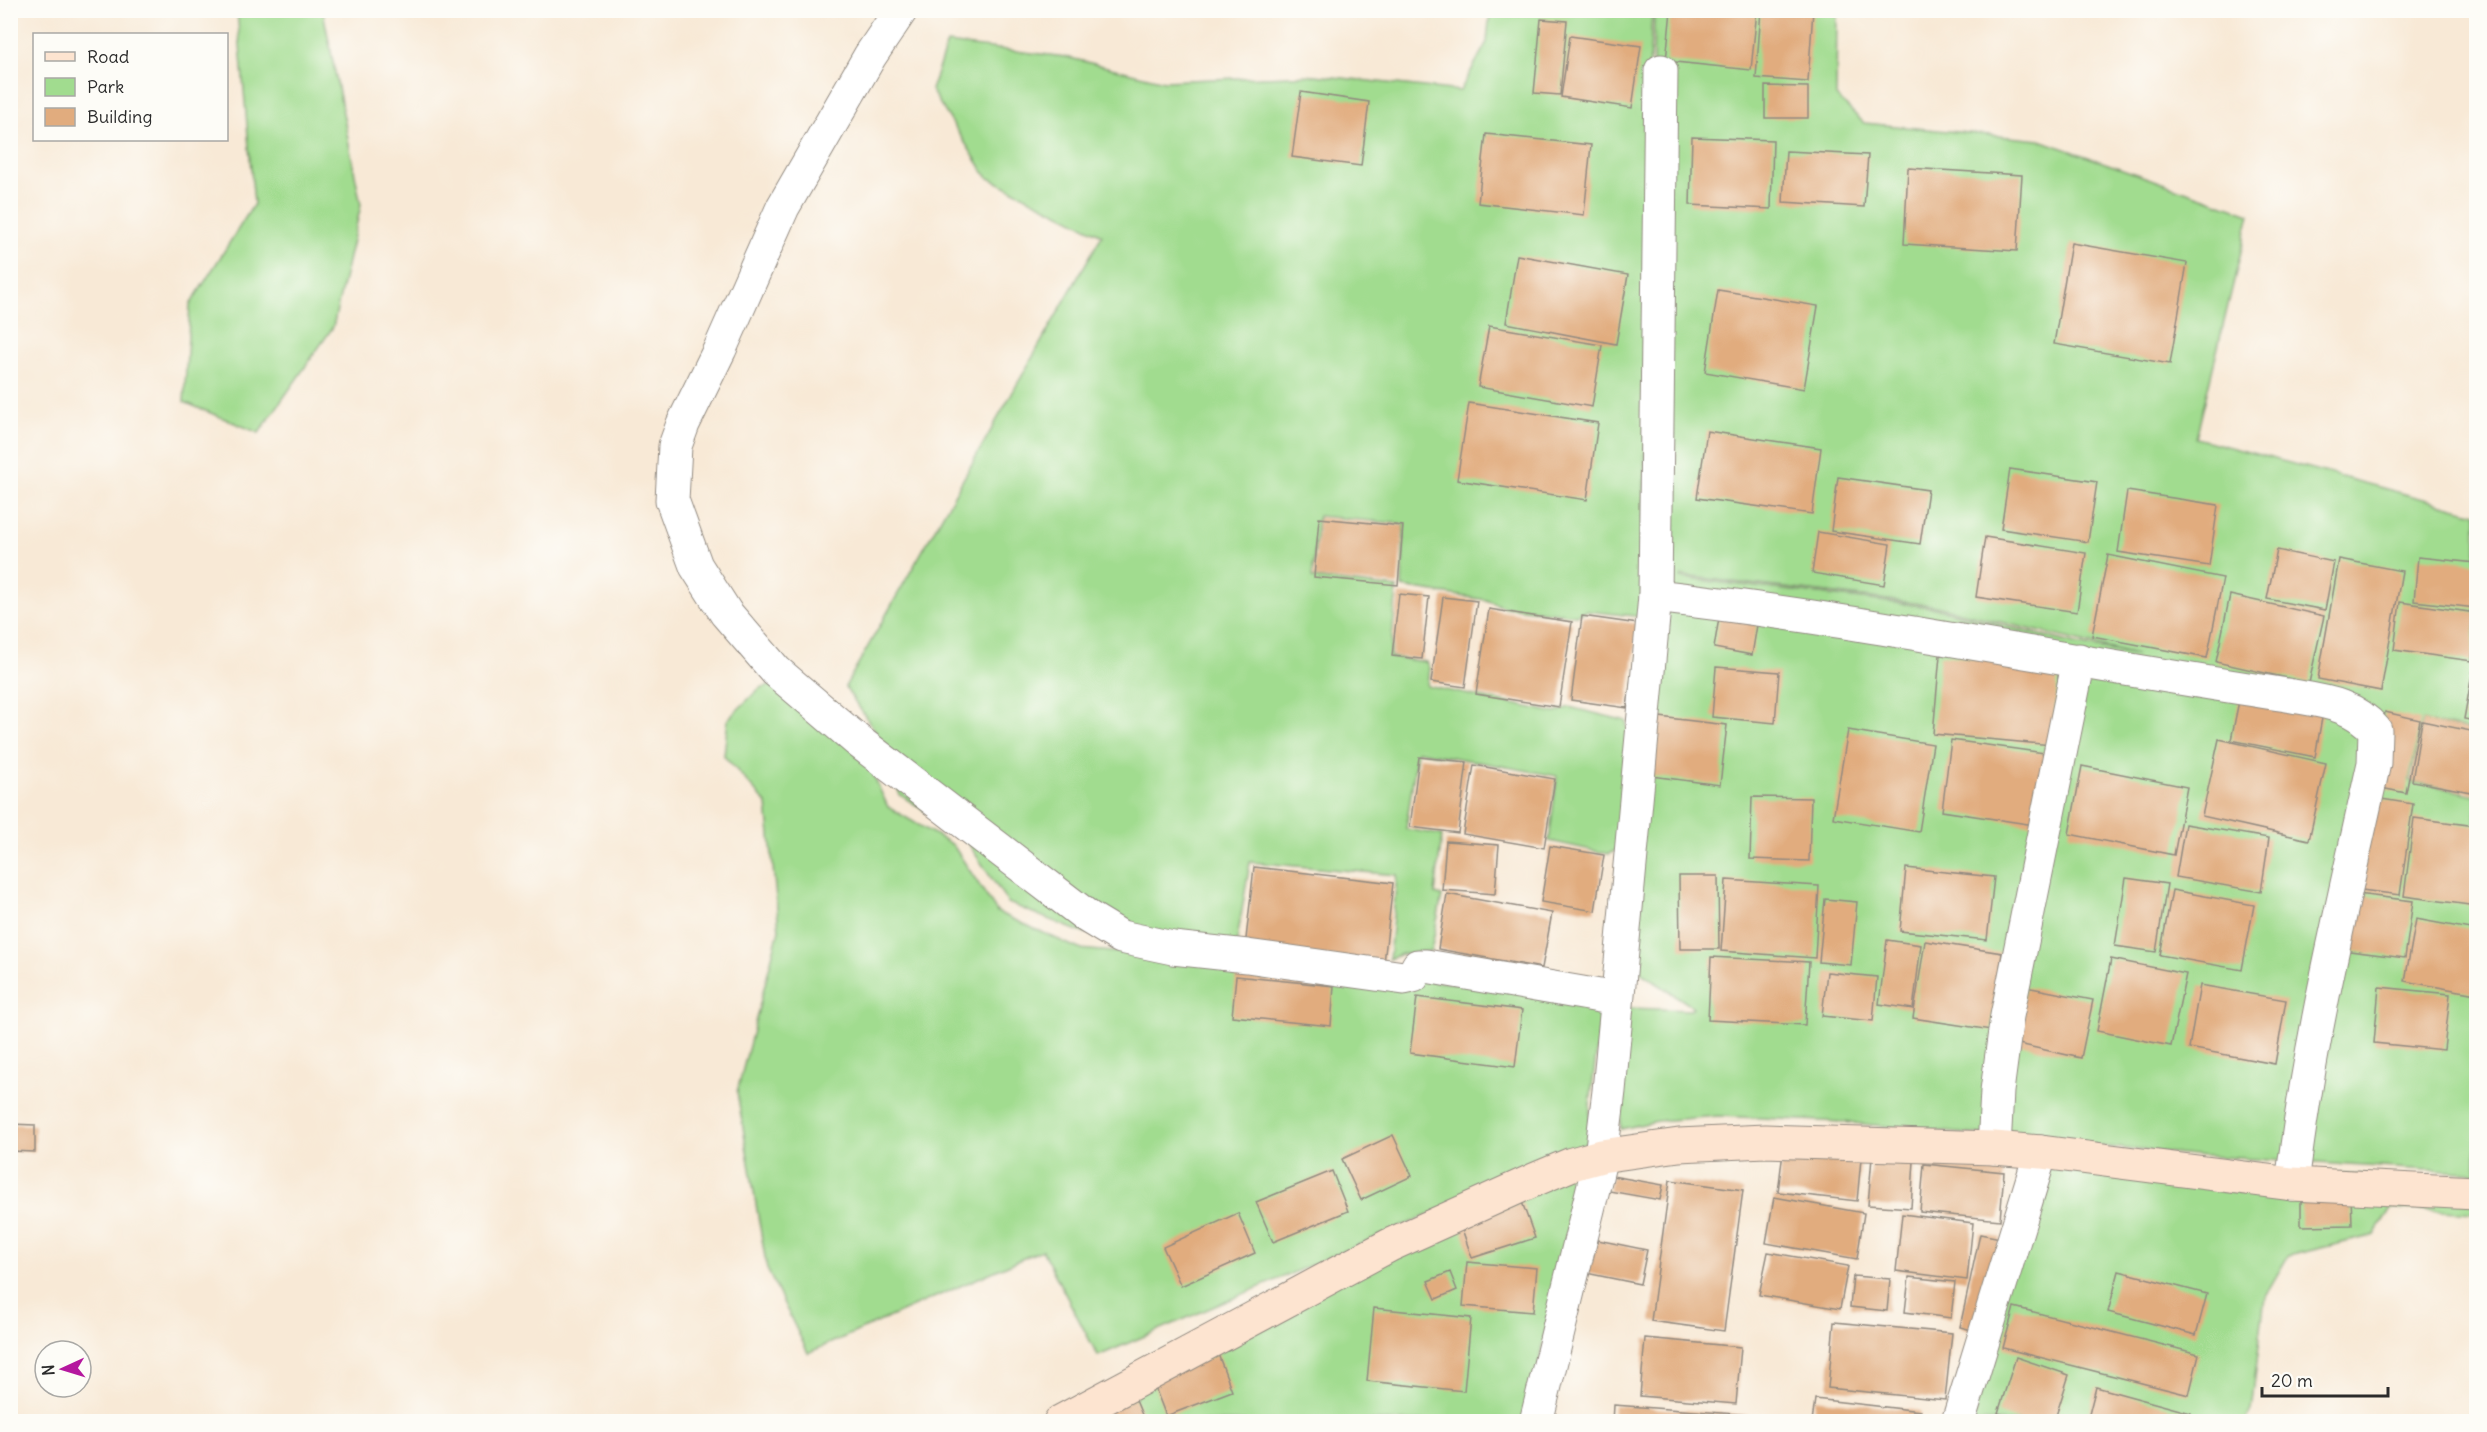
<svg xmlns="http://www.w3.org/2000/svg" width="2487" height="1432" viewBox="0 0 2487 1432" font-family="Delius,sans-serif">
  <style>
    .green { fill: #a1dc8f; stroke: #66845d; stroke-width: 1.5; fill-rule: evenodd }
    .building { fill: #e1ac7e }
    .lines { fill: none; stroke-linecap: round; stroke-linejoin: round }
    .street-casing { stroke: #928a80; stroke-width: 35 }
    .secondary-casing { stroke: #928a80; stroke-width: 35 }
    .street { stroke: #fff; stroke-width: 33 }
    .secondary { stroke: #fde4d0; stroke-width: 33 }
  </style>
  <rect width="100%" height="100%" fill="#fdfcf7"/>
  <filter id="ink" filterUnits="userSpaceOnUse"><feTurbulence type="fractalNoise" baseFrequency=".0167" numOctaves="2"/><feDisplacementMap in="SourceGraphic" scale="12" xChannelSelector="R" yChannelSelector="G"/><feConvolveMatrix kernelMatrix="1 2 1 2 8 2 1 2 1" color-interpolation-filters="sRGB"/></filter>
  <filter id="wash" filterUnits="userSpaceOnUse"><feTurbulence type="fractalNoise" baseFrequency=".008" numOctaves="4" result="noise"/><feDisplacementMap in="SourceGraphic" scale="24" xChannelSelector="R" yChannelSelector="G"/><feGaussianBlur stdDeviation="1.35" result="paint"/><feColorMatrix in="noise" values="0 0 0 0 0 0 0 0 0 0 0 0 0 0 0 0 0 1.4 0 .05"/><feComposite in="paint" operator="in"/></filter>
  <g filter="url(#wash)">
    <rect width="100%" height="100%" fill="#f8e9d6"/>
    <g class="green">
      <polygon points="237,11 323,11 361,205 333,327 259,433 184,402 190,305 254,204"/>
      <polygon points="1490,11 1652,11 1649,78 1644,617 1585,611 1576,615 1504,607 1486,600 1402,587 1404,524 1318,516 1312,578 1397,588 1390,657 1426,662 1429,668 1427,686 1556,713 1569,707 1627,721 1630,806 1624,846 1609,854 1549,841 1557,776 1417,751 1406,829 1442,835 1435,894 1442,896 1431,951 1402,954 1389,959 1397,875 1250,862 1236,946 1138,939 1080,932 1008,903 962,834 900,795 874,729 845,687 1102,235 987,177 931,90 947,43 1066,57 1164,81 1315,75 1460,91 1487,42"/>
      <path d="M1654,11h183l-1,85 28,27 176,17 210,74 -54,224 280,75v218l-54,-10 -12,60 66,14v378l-272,-17 -363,-34 -123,-6 -61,5 -36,8 -2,-44 9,-77 63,2 2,-3 -59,-39zM1682,576l249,29 205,50 -60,-11 -145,-37 -250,-29z"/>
      <polygon points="795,678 852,729 888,807 953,845 997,912 1079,949 1396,977 1603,1000 1590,1104 1589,1141 1487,1190 1098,1356 1042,1250 808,1353 767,1269 737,1092 779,930 767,804 724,756 728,719 760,688"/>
      <polygon points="1585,1150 1527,1421 1046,1422"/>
      <polygon points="2037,1155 2476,1183 2476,1213 2391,1208 2375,1235 2288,1256 2265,1296 2251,1410 2246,1421 1965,1422"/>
    </g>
    <g id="blocks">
      <g class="building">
        <polygon points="1543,10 1569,10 1569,15 1542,13"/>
        <polygon points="1671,10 1757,10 1751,70 1666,61"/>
        <polygon points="1761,10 1813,10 1808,82 1756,78"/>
        <polygon points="1541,19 1567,21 1560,95 1534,93"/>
        <polygon points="1570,36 1641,46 1632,108 1561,97"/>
        <polygon points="1765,86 1808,87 1808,118 1765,118"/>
        <polygon points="1301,92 1369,102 1361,166 1292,157"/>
        <polygon points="1486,134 1591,145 1584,215 1478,203"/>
        <polygon points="1692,137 1773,140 1771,209 1690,205"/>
        <polygon points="1786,151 1868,155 1864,207 1783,202"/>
        <polygon points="1908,168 2022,175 2017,251 1904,244"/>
        <polygon points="2071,243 2187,263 2170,364 2054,344"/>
        <polygon points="1517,255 1628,275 1616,344 1506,323"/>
        <polygon points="1718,290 1818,306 1804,389 1705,372"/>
        <polygon points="1489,326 1602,345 1592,407 1478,387"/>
        <polygon points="1469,403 1598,423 1587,500 1457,480"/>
        <polygon points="1707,431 1821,448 1812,514 1697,498"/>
        <polygon points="2010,469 2097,482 2088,542 2001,529"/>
        <polygon points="1838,477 1928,490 1920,544 1831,531"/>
        <polygon points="2127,491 2218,505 2209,566 2118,552"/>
        <polygon points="1319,518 1403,526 1398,585 1314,577"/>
        <polygon points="1818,532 1890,544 1884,585 1812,573"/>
        <polygon points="1985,537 2086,553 2077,612 1976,597"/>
        <polygon points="2277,550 2334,562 2325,610 2267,599"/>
        <polygon points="2108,555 2223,578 2207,658 2092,636"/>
        <polygon points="2418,557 2476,563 2476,608 2414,601"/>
        <polygon points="2339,559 2402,571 2381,691 2318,679"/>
        <polygon points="1399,594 1429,597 1422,659 1392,656"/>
        <polygon points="2230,595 2324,616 2309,683 2216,662"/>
        <polygon points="1443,597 1477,601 1465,687 1431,682"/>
        <polygon points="2400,602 2476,613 2472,661 2394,650"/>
        <polygon points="1489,609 1572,622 1559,707 1476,694"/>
        <polygon points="1720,612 1758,619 1752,655 1714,648"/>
        <polygon points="1582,616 1638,624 1627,708 1571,700"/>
        <polygon points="1940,655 2059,666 2052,745 1933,734"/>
        <polygon points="2475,658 2476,659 2476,721 2464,719"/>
        <polygon points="1716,667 1779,672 1775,723 1712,717"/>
        <polygon points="2241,691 2324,707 2315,757 2231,740"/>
        <polygon points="2385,712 2420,720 2406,793 2371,786"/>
        <polygon points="1651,716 1727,725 1720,785 1644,775"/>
        <polygon points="2422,721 2476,732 2476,793 2412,781"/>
        <polygon points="1848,730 1933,744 1919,832 1833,818"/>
        <polygon points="2219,739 2326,763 2309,840 2202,816"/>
        <polygon points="1951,740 2051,754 2041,826 1942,811"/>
        <polygon points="1419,757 1467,762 1458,833 1410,827"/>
        <polygon points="1474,765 1555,779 1544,848 1463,834"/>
        <polygon points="2082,766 2187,787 2174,855 2069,834"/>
        <polygon points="1752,797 1811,798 1809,861 1750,859"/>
        <polygon points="2369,797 2413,804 2400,895 2354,889"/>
        <polygon points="2414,818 2476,826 2476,906 2404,896"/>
        <polygon points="2185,824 2269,838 2261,892 2176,877"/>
        <polygon points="1446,841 1499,845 1495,894 1442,890"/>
        <polygon points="1550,846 1604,855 1595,911 1541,902"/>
        <polygon points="1254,867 1393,883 1384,963 1245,948"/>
        <polygon points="1906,868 1994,877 1987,940 1900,931"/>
        <polygon points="1679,876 1718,876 1719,949 1680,949"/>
        <polygon points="2126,878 2167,884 2156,952 2115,946"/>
        <polygon points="1726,880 1819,886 1815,958 1721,951"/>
        <polygon points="2172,890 2254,905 2242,970 2160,955"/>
        <polygon points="2349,893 2413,901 2405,958 2342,950"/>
        <polygon points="1447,894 1552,913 1542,968 1438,949"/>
        <polygon points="1825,899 1857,902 1851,965 1819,962"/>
        <polygon points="2416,919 2476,930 2476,994 2405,981"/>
        <polygon points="1887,940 1921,945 1913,1009 1879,1004"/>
        <polygon points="1925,941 2002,953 1991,1030 1913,1018"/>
        <polygon points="1711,957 1809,962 1805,1025 1708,1020"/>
        <polygon points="2111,959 2186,974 2171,1046 2097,1031"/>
        <polygon points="1827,972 1877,977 1873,1021 1822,1016"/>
        <polygon points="1236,976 1334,986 1331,1026 1232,1016"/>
        <polygon points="2200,985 2286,1000 2275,1064 2189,1048"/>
        <polygon points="2026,987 2093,1000 2081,1058 2014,1043"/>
        <polygon points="2379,987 2450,994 2444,1050 2374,1043"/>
        <polygon points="1417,997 1522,1010 1515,1067 1410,1053"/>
        <polygon points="10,1124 35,1125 35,1152 10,1151"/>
        <polygon points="1393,1135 1412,1176 1361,1200 1342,1159"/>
        <polygon points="1783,1151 1861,1159 1857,1201 1778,1192"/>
        <polygon points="1872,1157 1914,1161 1911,1208 1868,1205"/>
        <polygon points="1924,1164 2004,1172 2000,1220 1920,1212"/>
        <polygon points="1332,1171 1348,1211 1273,1242 1256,1202"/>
        <polygon points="1612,1176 1663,1185 1660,1200 1609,1191"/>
        <polygon points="1670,1180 1743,1190 1724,1331 1651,1321"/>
        <polygon points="2351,1193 2352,1225 2301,1226 2301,1195"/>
        <polygon points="1774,1197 1864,1213 1857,1259 1766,1243"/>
        <polygon points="1522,1202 1535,1238 1472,1258 1460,1223"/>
        <polygon points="1238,1213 1255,1253 1181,1286 1163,1247"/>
        <polygon points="1902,1214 1973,1223 1967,1280 1896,1271"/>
        <polygon points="1980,1234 2001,1238 1980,1332 1960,1327"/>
        <polygon points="1588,1238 1647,1250 1640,1284 1581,1272"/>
        <polygon points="1768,1252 1848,1266 1840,1309 1759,1295"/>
        <polygon points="1467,1262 1537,1268 1533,1312 1463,1306"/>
        <polygon points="2119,1271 2207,1294 2196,1335 2108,1312"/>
        <polygon points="1450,1272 1457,1290 1436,1299 1428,1281"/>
        <polygon points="1853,1276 1890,1279 1887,1311 1850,1307"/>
        <polygon points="1909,1277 1955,1282 1951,1318 1905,1312"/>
        <polygon points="2014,1307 2199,1354 2189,1395 2003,1348"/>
        <polygon points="1374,1308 1471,1318 1464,1391 1367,1381"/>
        <polygon points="1834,1322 1952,1333 1945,1400 1828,1388"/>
        <polygon points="1645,1338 1741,1347 1736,1404 1640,1396"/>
        <polygon points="1218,1354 1232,1391 1166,1416 1152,1380"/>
        <polygon points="2016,1357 2069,1375 2054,1422 2022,1422 1998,1413"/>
        <polygon points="2096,1387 2191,1413 2189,1422 2087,1422"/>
        <polygon points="1135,1398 1145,1422 1080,1422"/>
        <polygon points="1815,1399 1920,1411 1919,1422 1812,1422"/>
        <polygon points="1614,1405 1748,1415 1747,1422 1613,1422"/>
      </g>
    </g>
  </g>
  <g filter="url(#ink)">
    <use href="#blocks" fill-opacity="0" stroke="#928a80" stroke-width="1.5"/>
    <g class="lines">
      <defs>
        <g id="street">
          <polyline points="901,10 870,56 783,207 720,349 683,424 675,446 672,500 696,566 726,613 776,671 858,741 1088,917 1121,937 1173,948 1247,956 1404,978 1413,976 1418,966 1426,966 1617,999"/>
          <path d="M1655,596c212,24 421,68 632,99 32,6 66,8 88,35l-1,33c-31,140 -65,279 -82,421"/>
          <polyline points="1994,1148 1997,1091 2007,1016 2079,660"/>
          <polyline points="1536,1422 1601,1156 1609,1091 1655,596 1661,71"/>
          <polyline points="1958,1422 2041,1152"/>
        </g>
        <polyline id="secondary" points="1060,1422 1390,1245 1534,1180 1572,1164 1601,1156 1679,1145 1765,1141 1994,1148 2041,1152 2292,1184 2476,1193"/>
      </defs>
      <use href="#street" class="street-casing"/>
      <use href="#secondary" class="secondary-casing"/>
      <use href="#street" class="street"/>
      <use href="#secondary" class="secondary"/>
    </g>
  </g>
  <rect width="2487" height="1432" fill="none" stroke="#fdfcf7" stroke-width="36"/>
  <rect x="33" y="33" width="195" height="108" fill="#fdfcf7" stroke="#a9a8a5" stroke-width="1.5"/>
  <rect x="45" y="52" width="30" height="9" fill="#fde4d0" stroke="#a9a8a5" stroke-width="1.5"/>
  <text x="87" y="63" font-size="18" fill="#2b2b2b">Road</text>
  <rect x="45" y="78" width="30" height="18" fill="#a1dc8f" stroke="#a9a8a5" stroke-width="1.5"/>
  <text x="87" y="93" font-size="18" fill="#2b2b2b">Park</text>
  <rect x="45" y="108" width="30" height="18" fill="#e1ac7e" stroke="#a9a8a5" stroke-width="1.5"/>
  <text x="87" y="123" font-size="18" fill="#2b2b2b">Building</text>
  <g transform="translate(63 1369) rotate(266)"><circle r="28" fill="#fdfcf7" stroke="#a9a8a5" stroke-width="1.5"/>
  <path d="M0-4.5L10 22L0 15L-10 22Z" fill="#b5179e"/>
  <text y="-9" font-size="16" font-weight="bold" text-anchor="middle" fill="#2b2b2b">N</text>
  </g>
  <path d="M2262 1387v9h126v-9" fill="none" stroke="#2b2b2b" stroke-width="3"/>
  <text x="2271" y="1387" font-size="18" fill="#2b2b2b" stroke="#fdfcf7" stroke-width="4.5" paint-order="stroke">20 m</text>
</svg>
